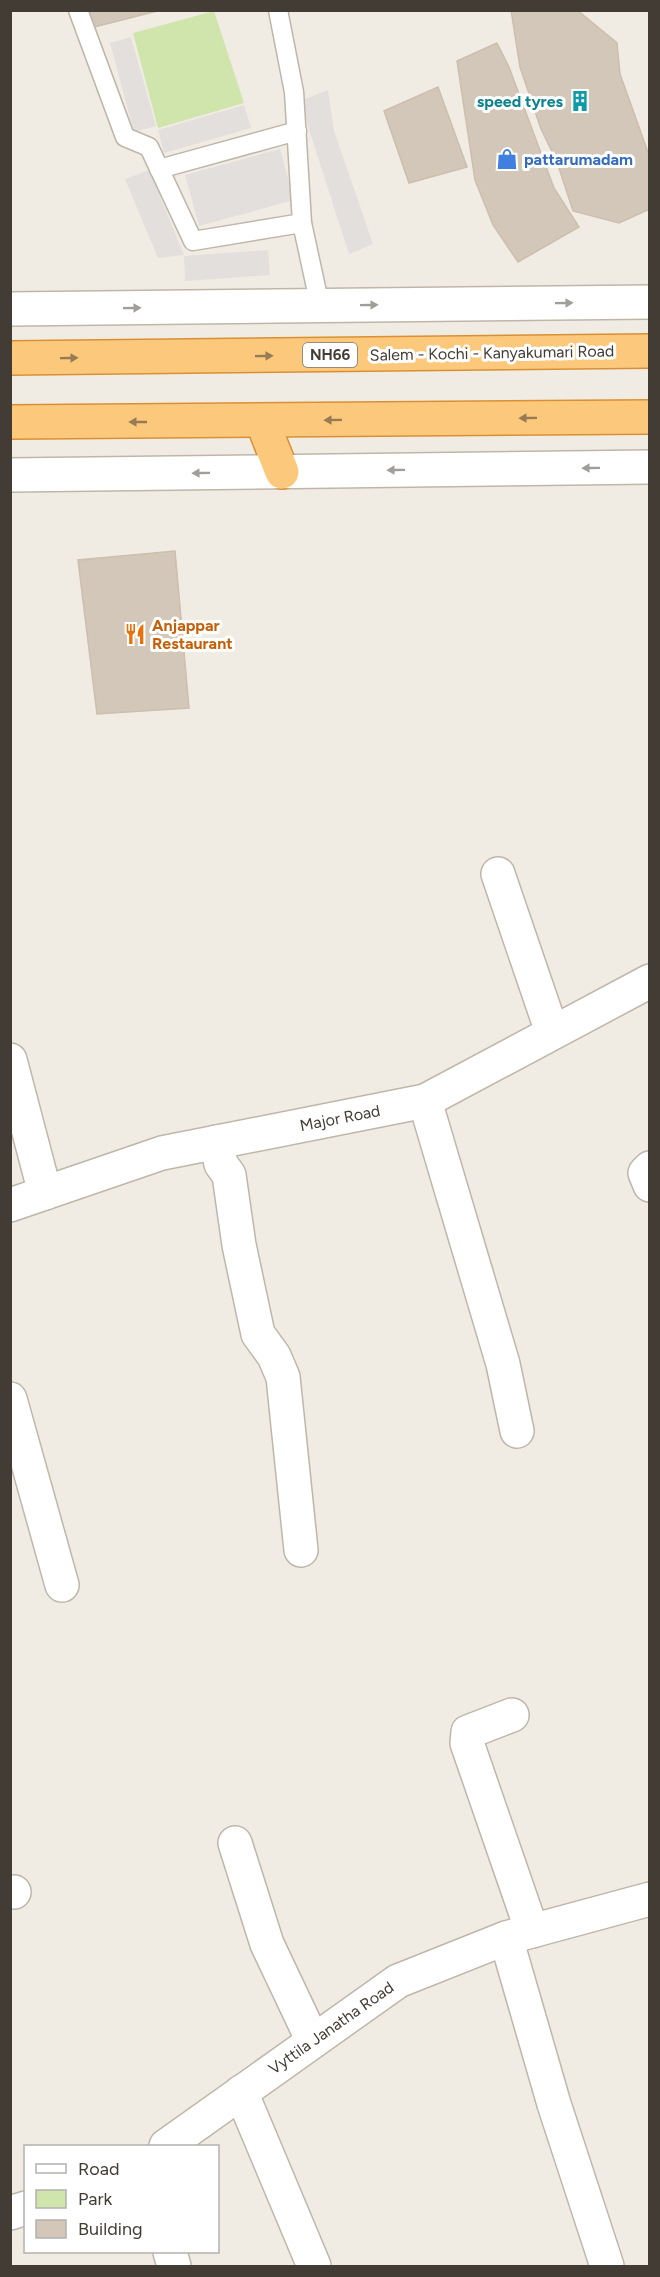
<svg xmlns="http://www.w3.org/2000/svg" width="660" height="2277" viewBox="0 0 660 2277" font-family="Figtree,sans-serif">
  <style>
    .green { fill: #d0e5ac }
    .parking { fill: #e2dfdc }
    .building { fill: #d3c7b9; stroke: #cdbead; stroke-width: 1.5 }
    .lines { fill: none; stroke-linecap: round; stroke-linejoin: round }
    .service-casing { stroke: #bfb6a9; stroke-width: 21 }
    .minor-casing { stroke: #bfb6a9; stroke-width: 36 }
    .tertiary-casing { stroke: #bfb6a9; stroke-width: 36 }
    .trunk-casing { stroke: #d99035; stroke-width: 36 }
    .service { stroke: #fff; stroke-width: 18 }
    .minor { stroke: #fff; stroke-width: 33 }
    .tertiary { stroke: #fff; stroke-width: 33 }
    .trunk { stroke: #fcc97c; stroke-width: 33 }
    .oneway { fill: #a19e9a }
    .oneway2 { fill: #967b54 }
    .labels { text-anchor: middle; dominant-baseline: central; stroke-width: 6; stroke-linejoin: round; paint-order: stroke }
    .shield { fill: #fff; stroke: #7b7671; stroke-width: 1.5 }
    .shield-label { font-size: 15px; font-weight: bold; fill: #433c34 }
    .culture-label { font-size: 16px; font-weight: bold; fill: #0d838f; stroke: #fff; text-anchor: end }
    .shop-label { font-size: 16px; font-weight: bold; fill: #366cbe; stroke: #fff; text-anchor: start }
    .street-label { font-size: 16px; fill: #433c34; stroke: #fff }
    .food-label { font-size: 16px; font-weight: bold; fill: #c56008; stroke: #fff; text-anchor: start }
  </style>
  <rect width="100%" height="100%" fill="#f1ece3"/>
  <polygon class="green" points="214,11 244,103 158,128 133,33"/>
  <g class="parking">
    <polygon points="131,37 156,126 134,132 110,43"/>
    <polygon points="328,90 334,131 373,244 349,254 300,101"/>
    <polygon points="244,105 251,128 164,153 158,130"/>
    <polygon points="280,149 294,200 199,226 185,175"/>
    <polygon points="149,170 184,255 158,258 125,179"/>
    <polygon points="268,250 270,275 185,281 184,256"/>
  </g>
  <g class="building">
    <polygon points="85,10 161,10 90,28"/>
    <polygon points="511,10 577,10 617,43 620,74 650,158 650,209 619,223 573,211 557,162 541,129 520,67"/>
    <polygon points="497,43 509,67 554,188 579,227 518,262 493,225 475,180 457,61"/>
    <polygon points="438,87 467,167 409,183 384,111"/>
    <polygon points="175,551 189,708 97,714 78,560"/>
  </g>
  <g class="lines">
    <defs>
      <g id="service">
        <polyline points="78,10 125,137 149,147 193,241 302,223"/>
        <polyline points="278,10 294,92 302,223 320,306"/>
        <polyline points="159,169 297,131"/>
      </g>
      <g id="minor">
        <polyline points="498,874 552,1032"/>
        <polyline points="10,1060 45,1193"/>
        <polyline points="425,1101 503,1364 517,1431"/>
        <polyline points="216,1142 221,1164 229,1175 239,1245 258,1334 274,1356 283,1377 301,1550"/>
        <polyline points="650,1168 645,1173 650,1185"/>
        <polyline points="10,1205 162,1153 425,1101 650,981"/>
        <polyline points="10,1399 62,1585"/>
        <polyline points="512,1715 468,1732 467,1743 532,1931"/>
        <polyline points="235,1843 267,1944 313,2041"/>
        <polyline points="10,1892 14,1892"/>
        <polyline points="506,1938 554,2104 607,2266"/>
        <polyline points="241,2092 314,2266"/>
        <polyline points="166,2146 398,1981 506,1938 650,1899"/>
        <polyline points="10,2213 26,2208"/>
        <polyline points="170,2252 174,2266"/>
      </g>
      <g id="tertiary">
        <polyline points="10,309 650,302"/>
        <polyline points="10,475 650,467"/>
      </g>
      <g id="trunk">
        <polyline points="10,358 650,351"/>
        <polyline points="262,421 282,472"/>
        <polyline points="10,422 650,417"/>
      </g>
    </defs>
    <use href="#service" class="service-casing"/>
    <use href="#minor" class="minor-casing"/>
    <use href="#tertiary" class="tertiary-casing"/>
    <use href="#trunk" class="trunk-casing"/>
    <use href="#service" class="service"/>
    <use href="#minor" class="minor"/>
    <use href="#tertiary" class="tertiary"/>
    <use href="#trunk" class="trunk"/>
  </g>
  <defs><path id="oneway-solid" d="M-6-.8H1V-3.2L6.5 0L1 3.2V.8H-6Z" transform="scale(1.5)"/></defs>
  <g class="oneway">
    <use href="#oneway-solid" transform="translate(564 303) rotate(-1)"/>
    <use href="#oneway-solid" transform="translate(369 305) rotate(-1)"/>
    <use href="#oneway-solid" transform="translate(132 308) rotate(-1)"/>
    <use href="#oneway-solid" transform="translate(591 468) rotate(179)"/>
    <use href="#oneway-solid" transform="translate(396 470) rotate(179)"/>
    <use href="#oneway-solid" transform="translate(201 473) rotate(179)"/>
  </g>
  <g class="oneway2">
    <use href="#oneway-solid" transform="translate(264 356) rotate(-1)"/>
    <use href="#oneway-solid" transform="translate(69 358) rotate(-1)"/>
    <use href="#oneway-solid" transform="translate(528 418) rotate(179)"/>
    <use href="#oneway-solid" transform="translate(333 420) rotate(179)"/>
    <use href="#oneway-solid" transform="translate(138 422) rotate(180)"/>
  </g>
  <defs>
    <symbol id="building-bare" viewBox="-9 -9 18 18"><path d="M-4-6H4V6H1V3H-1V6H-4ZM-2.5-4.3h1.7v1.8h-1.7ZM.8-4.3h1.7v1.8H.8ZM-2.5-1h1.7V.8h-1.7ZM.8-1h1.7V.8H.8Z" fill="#0f9aa8" stroke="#fff" stroke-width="2.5" paint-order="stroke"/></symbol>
    <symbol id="shop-bare" viewBox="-9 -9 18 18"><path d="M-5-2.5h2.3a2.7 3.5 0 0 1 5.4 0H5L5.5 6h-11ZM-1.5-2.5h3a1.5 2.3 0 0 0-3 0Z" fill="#3f7fe0" stroke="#fff" stroke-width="2.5" paint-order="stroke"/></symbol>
    <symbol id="restaurant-bare" viewBox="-9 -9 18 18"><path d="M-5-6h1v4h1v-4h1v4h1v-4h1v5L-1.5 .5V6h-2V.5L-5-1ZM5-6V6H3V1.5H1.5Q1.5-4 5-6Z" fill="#e8710a" stroke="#fff" stroke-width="2.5" paint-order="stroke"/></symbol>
  </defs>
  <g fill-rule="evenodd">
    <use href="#building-bare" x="565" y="86" width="30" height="30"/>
    <use href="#shop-bare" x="492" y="144" width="30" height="30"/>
    <use href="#restaurant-bare" x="120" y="619" width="30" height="30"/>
  </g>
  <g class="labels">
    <rect class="shield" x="303" y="343" width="54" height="24" rx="4.5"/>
    <g class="shield-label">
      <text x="330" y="355">NH66</text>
    </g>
    <g class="culture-label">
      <text x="563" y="101">speed tyres</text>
    </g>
    <g class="shop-label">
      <text x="524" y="159">pattarumadam</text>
    </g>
    <g class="street-label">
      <text transform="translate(492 353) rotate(-1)">Salem - Kochi - Kanyakumari Road</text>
      <text transform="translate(340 1118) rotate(-11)">Major Road</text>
      <text transform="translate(331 2028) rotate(-35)">Vyttila Janatha Road</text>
    </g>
    <g class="food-label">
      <text x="152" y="625">Anjappar<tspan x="152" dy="18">Restaurant</tspan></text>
    </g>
  </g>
  <rect width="660" height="2277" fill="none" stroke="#433c34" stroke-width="24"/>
  <rect x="24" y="2145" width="195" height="108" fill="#ffffff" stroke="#b4b1ae" stroke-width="1.5"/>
  <rect x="36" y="2164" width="30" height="9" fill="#ffffff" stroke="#b4b1ae" stroke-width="1.5"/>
  <text x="78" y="2175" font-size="18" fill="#433c34">Road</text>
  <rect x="36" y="2190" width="30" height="18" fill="#d0e5ac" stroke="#b4b1ae" stroke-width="1.5"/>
  <text x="78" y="2205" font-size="18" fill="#433c34">Park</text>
  <rect x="36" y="2220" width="30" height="18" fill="#d3c7b9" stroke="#b4b1ae" stroke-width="1.5"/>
  <text x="78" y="2235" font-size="18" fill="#433c34">Building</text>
</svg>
